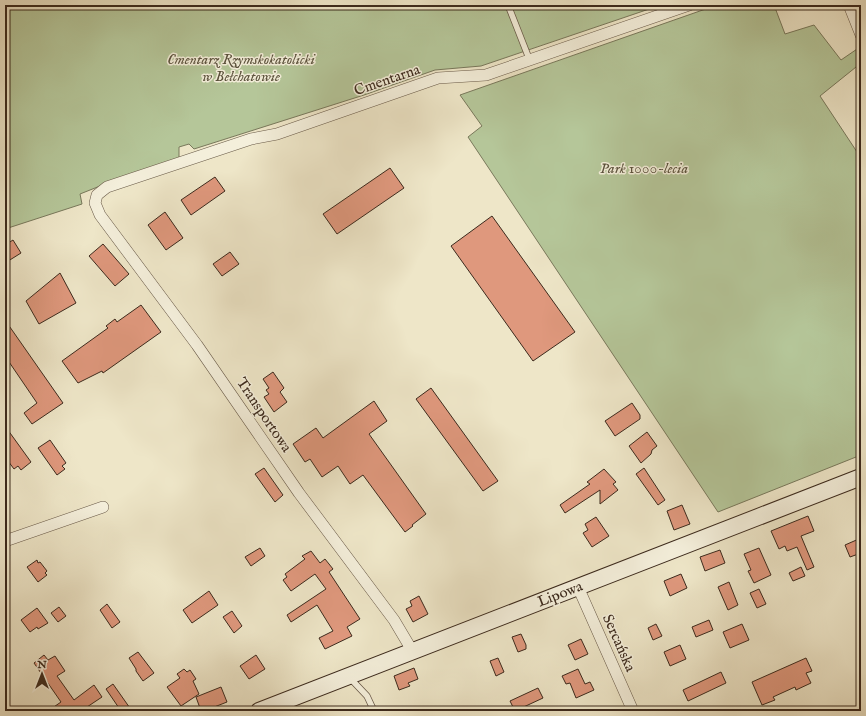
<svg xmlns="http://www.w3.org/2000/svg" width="866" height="716" viewBox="0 0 866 716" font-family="'IM FELL English',serif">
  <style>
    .green { fill: #b5c699; stroke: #78785b }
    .building { fill: #df987d; stroke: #3c2a1d }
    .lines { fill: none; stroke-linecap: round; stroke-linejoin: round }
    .lane-casing { stroke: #685948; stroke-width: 7 }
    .street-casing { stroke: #685948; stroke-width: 12 }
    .secondary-casing { stroke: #3c2a1d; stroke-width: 18 }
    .lane { stroke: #f4efdb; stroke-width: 5.5 }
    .street { stroke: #f4efdb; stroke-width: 11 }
    .secondary { stroke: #f4efdb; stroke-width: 16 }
    .labels { text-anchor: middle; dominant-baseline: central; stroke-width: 3; stroke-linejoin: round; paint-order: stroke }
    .park-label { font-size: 15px; font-style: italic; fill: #5a513c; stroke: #f4efdb }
    .street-label { font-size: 15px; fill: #3c2a1d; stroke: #f4efdb }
  </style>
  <rect width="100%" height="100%" fill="#eee6c8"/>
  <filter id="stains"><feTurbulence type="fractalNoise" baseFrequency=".005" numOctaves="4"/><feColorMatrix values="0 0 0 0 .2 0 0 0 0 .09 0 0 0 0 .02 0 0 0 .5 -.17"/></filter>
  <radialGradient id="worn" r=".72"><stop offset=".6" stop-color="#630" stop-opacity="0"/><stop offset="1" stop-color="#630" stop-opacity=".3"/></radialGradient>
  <g class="green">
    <polygon points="5,5 661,5 481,66 435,70 364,95 194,149 189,144 179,147 179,159 100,186 80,194 82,204 5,229"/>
    <polygon points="717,5 774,5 785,34 814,25 841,60 860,47 861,63 820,96 861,158 861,455 718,512 468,137 482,126 460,95"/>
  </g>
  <g class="building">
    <polygon points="390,168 404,188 337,234 323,214"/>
    <polygon points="215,177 225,191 191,215 181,200"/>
    <polygon points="165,212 183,238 166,250 148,225"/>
    <polygon points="492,216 575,332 533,361 451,246"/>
    <polygon points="13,240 21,253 5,263 5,245"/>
    <polygon points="103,244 129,274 115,286 89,256"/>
    <polygon points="230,252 239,264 222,276 213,264"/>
    <polygon points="60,273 76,303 39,324 26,301"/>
    <polygon points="141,305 161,332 103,373 102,371 78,383 62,361 108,328 106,326 115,319 117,322"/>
    <polygon points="5,320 63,403 32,424 24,413 37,403 5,356"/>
    <polygon points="273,372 284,388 280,392 287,402 274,412 264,397 269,394 266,390 269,388 263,379"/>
    <polygon points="431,388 498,481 483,491 416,399"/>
    <polygon points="374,401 387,421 369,434 426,514 412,525 413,526 405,532 363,475 350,484 338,466 322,477 310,459 305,462 293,444 316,428 323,438"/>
    <polygon points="632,403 640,415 640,419 615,436 605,421"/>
    <polygon points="5,426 31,462 21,470 18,466 14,469 5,457"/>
    <polygon points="647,432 657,446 652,450 651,454 641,463 629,446"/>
    <polygon points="50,440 66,463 62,466 65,469 57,475 38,448"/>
    <polygon points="264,468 283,495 275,502 255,474"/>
    <polygon points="644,468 665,500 658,505 636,474"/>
    <polygon points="604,469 616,482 613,484 618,490 600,504 600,490 565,513 560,505 590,484 587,482"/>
    <polygon points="682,505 690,524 674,530 667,511"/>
    <polygon points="808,516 814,531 801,536 814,567 807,570 797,547 787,551 785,546 779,549 771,531"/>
    <polygon points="596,517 609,536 592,547 583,533 588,530 585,524"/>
    <polygon points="861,538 861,553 850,557 845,545"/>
    <polygon points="260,548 265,556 251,566 245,557"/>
    <polygon points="759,548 771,575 754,583 748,571 751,570 744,554"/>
    <polygon points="720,550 725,563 705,571 700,557"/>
    <polygon points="311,551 320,563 325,559 333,569 329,572 360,619 347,627 352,636 325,649 319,638 333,631 317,605 291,622 287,615 326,589 315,574 291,591 283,580 287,577 285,574 305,559 302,556"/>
    <polygon points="37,560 38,563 40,562 47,571 45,573 47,575 38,582 27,567"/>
    <polygon points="801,567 805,576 793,581 789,573"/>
    <polygon points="681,574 687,588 670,596 664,581"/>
    <polygon points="729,582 738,605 728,610 718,587"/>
    <polygon points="759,589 766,604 757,608 750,593"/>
    <polygon points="209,591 218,605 192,623 183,610"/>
    <polygon points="419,596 428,614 413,622 406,609 412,606 410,601"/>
    <polygon points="107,604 120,622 112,628 100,610"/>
    <polygon points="59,607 66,616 58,622 51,613"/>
    <polygon points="37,608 48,623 38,629 37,627 30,632 21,620"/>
    <polygon points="232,611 242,626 234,633 223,617"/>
    <polygon points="709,620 713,630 696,637 692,627"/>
    <polygon points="656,624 662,636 653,640 648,628"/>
    <polygon points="742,624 749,640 730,648 723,632"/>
    <polygon points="521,634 526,645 526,649 518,652 512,637"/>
    <polygon points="581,639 588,654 575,660 568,645"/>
    <polygon points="680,645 686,659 670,666 664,652"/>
    <polygon points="138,652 154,673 143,681 136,671 136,669 129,658"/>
    <polygon points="44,655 48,660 55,656 65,671 57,676 74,700 94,685 102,697 81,711 48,711 61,702 34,663"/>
    <polygon points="256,655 265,669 249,679 240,666"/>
    <polygon points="498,658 504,672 496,676 490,661"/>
    <polygon points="806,658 812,671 806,673 811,683 796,690 795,687 773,697 775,700 762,705 752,682"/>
    <polygon points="414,668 418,679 408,683 410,686 399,690 394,676"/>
    <polygon points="184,669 187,672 190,670 196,679 193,681 199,694 181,706 167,687 180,678 177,674"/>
    <polygon points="578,669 585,684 590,682 594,690 576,698 570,683 566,684 562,676"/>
    <polygon points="721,672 726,683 688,701 683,690"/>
    <polygon points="113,684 132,711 121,711 106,689"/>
    <polygon points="221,687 227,702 204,711 201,711 196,697"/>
    <polygon points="538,688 543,698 515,711 510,701"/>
  </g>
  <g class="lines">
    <defs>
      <g id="lane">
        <polyline points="508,5 530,61"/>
        <polyline points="350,678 367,696 374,711"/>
      </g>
      <g id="street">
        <polyline points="849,5 861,35"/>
        <polyline points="5,541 103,507"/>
        <polyline points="578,587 633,711"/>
        <polyline points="413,652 394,620 299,493 197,345 100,215 95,203 97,195 107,187 251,139 277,134 438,78 486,75 689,5"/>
        <polyline points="5,709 6,711"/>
      </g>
      <polyline id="secondary" points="259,711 861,477"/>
    </defs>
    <use href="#lane" class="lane-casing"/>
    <use href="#street" class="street-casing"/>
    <use href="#secondary" class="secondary-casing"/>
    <use href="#lane" class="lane"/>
    <use href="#street" class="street"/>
    <use href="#secondary" class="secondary"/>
  </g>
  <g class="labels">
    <g class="park-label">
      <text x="241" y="59">Cmentarz Rzymskokatolicki<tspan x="241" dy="17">w Bełchatowie</tspan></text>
      <text x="644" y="168">Park 1000-lecia</text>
    </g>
    <g class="street-label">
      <text transform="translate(387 80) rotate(-19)">Cmentarna</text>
      <text transform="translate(264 415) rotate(56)">Transportowa</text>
      <text transform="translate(560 594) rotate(-21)">Lipowa</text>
      <text transform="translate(619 643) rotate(66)">Sercańska</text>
    </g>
  </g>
  <rect width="866" height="716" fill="none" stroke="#eee6c8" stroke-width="20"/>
  <rect x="6" y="6" width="854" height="704" fill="none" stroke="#3c2a1d" stroke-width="2"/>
  <rect x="10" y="10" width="846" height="696" fill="none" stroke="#3c2a1d"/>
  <g transform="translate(42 674)" stroke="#f4efdb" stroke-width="3" paint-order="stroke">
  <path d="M0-3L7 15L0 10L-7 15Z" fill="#3c2a1d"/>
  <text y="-6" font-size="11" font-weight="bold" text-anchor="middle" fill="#3c2a1d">N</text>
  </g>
  <rect width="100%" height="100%" filter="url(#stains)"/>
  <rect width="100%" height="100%" fill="url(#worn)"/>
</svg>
